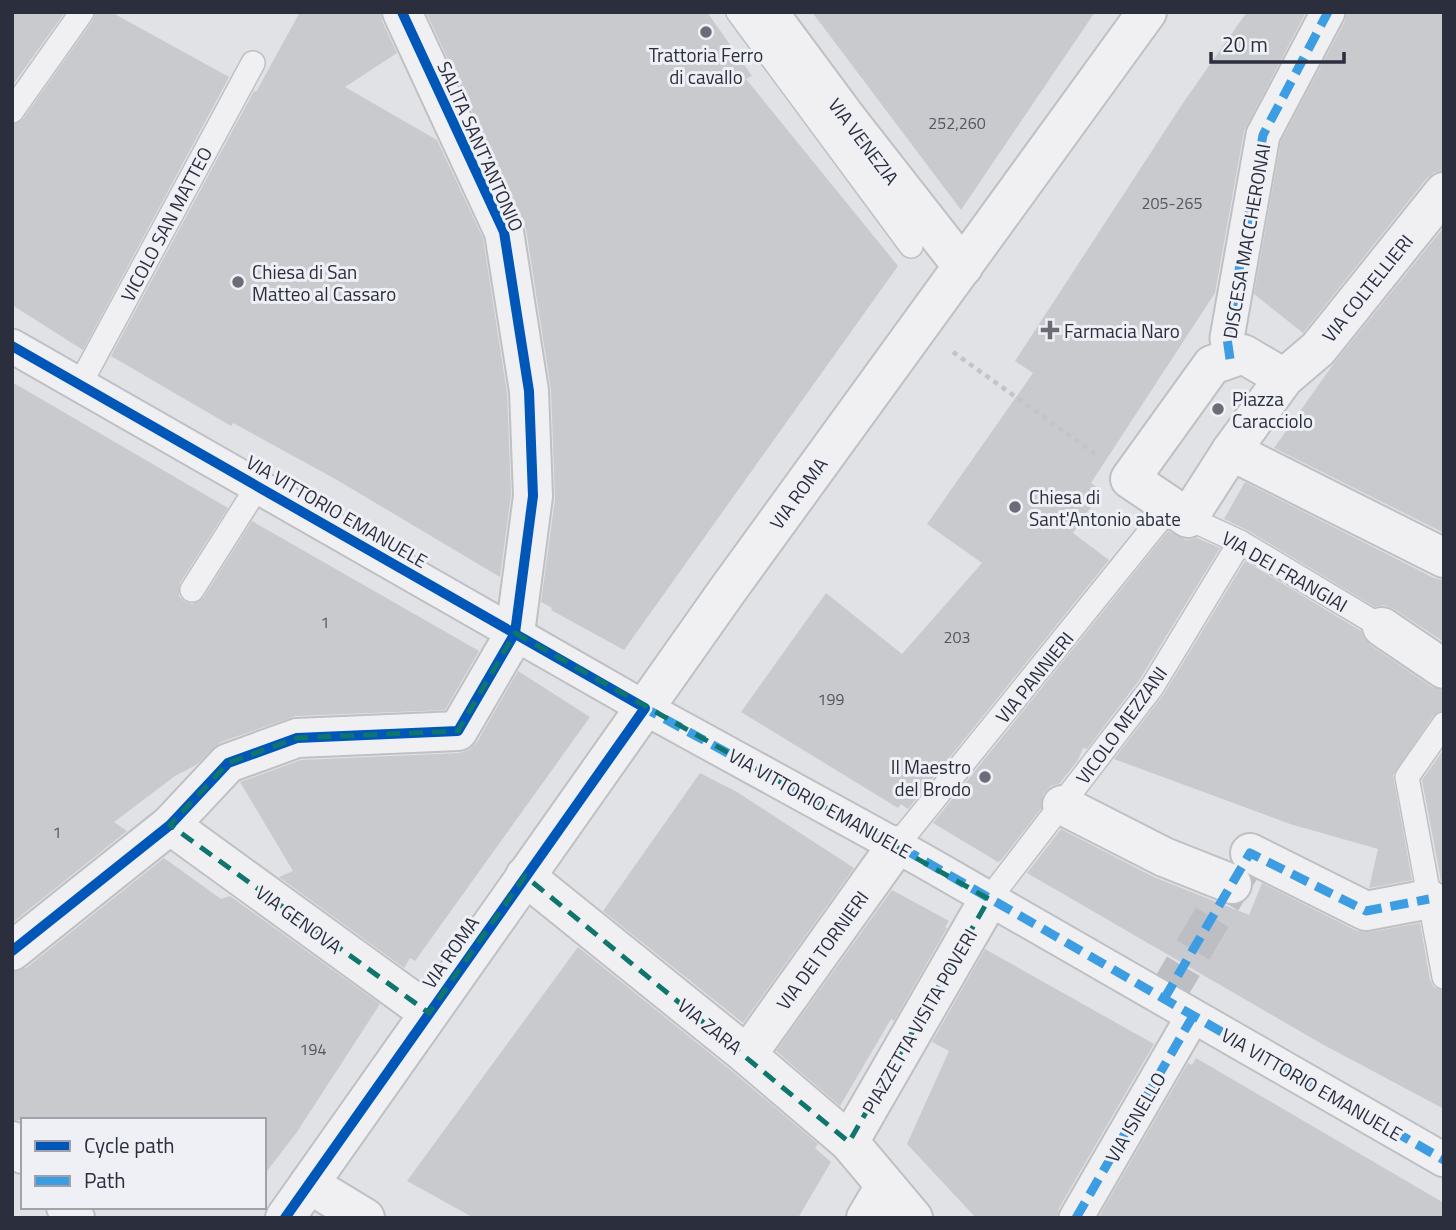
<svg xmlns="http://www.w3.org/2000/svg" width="1456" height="1230" viewBox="0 0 1456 1230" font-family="'Titillium Web',sans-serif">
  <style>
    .building { fill: #c9cacd }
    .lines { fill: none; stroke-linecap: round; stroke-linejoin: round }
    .minor-tunnel { stroke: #bcbec3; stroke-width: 38; stroke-dasharray: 38 19; stroke-linecap: butt }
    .service-casing { stroke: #bfc0c3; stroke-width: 26 }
    .pedestrian-casing { stroke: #bfc0c3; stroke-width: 37 }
    .minor-casing { stroke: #bfc0c3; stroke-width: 42 }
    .tertiary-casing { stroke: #bfc0c3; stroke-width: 42 }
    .path { stroke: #c3c3c9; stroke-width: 4.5; stroke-dasharray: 5 5; stroke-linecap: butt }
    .service { stroke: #f0f0f3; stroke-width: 23 }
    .pedestrian { stroke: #f0f0f3; stroke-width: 33 }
    .minor { stroke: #f0f0f3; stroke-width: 38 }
    .tertiary { stroke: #f0f0f3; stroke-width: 38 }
    .quiet { stroke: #3d9de3; stroke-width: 9; stroke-dasharray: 18 9; stroke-linecap: butt }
    .cycleway-casing { stroke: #eff0f5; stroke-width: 15 }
    .cycleway { stroke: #0057b8; stroke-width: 10 }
    .marked { fill: none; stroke: #0f766e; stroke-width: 5; stroke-dasharray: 14 9; stroke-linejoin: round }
    .poi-dot { fill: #6a6d78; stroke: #eff0f5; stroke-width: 2.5 }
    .labels { text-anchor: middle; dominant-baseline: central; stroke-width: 6; stroke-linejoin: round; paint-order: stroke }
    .number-label { font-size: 16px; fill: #525662 }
    .poi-label { font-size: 19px; fill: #2a2e3d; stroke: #eff0f5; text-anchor: start }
    .street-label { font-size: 19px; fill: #2a2e3d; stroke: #eff0f5 }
  </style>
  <rect width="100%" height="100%" fill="#e1e2e5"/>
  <g class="building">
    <polygon points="12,12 65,12 12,86"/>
    <polygon points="96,12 111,12 229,77 83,350 12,305 12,125 23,119 93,20"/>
    <polygon points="300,12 381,12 382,21 397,53 345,87 437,140 483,238 507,393 511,495 500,577 337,480 233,423 231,426 111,356 254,91 256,92"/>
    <polygon points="426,12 707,12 752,76 746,79 898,266 624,650 551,610 552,608 541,602 555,499 551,390 526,229"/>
    <polygon points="812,12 1095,12 961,210"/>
    <polygon points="1247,12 1306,12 1244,131 1215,293 1091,483 1102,491 1073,533 1109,560 908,809 901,804 898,808 741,712 826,593 902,654 982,563 927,524 1033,373 1015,361 1185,100"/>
    <polygon points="1347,12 1444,12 1444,171 1435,172 1427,178 1303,333 1254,294 1281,141 1345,21"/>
    <polygon points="1444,227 1444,533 1274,448 1332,366"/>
    <polygon points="12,382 228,508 180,583 179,596 184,601 192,604 203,598 252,521 479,651 445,710 296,716 221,742 196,765 175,776 114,822 127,831 12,923"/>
    <polygon points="1245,482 1434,578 1444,580 1444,642 1394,609 1384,605 1375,607 1247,530 1224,519"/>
    <polygon points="1168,531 1186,540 1197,538 1220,548 1140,679 1087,749 1083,748 1078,760 1060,783 1051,786 1043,794 1041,809 1002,859 998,862 933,823"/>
    <polygon points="1245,561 1361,631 1363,637 1370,645 1432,687 1444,691 1444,710 1433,716 1393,775 1412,880 1369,888 1378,849 1290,824 1114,759 1164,694"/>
    <polygon points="518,671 590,717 415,961 410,958 404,968 279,877 293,871 240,782 301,760 459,753 469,750 477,742"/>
    <polygon points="1444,749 1444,883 1441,881 1422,780"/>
    <polygon points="700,773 737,792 854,868 743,1023 603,911"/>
    <polygon points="1061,829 1154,877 1249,915 1262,883 1357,931 1370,932 1420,923 1430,980 1434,987 1444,991 1444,1109 1322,1044 1027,873"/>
    <polygon points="164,858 221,899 230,896 380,1004 297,1132 264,1175 264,1120 12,1120 12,972 26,968"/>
    <polygon points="892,890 949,921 945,927 947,928 894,1021 891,1019 840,1106 776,1051"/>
    <polygon points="578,947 733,1072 818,1144 815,1148 831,1162 798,1218 474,1218 407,1181"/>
    <polygon points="985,949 1154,1044 1059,1208 1057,1218 976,1218 907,1144 949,1051 932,1042"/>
    <polygon points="1196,1058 1444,1203 1444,1218 1098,1218 1188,1063 1192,1065"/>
  </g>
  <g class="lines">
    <polyline class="minor-tunnel" points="1164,999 1249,855"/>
    <defs>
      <g id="service">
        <polyline points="738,12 911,246"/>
        <polyline points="12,111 82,12"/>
        <polyline points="80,384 253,63"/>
        <polyline points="1188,518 1240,542 1382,627"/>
        <polyline points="192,590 258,486"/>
        <polyline points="1444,724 1407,777 1444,977"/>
        <polyline points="897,845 1169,508"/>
        <polyline points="989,899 1152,687 1240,542"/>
      </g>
      <g id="pedestrian">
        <polyline points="12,346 645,708 922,860 1444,1160"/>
        <polyline points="1230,359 1227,338 1263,135 1328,12"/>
        <polyline points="1076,1218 1193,1016"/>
      </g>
      <g id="minor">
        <polyline points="768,12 848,120 963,267"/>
        <polyline points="1284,378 1243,354 1212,365 1130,479 1188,518 1231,451 1284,378 1318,349 1444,192"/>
        <polyline points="1231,451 1444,558"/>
        <polyline points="1382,627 1444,669"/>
        <polyline points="1062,805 1164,857 1232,884"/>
        <polyline points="170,825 429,1013"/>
        <polyline points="1250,853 1366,911 1429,899"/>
        <polyline points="525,876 747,1055 849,1142 913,1218"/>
        <polyline points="12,951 170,825 228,763 297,738 458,731 515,633 533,496 529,391 504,232 402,12"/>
        <polyline points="747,1055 897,845"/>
        <polyline points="12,1141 23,1154"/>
        <polyline points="849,1142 989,899"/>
        <polyline points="309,1184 365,1218"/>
        <polyline points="66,1207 75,1218"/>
        <polyline points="866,1218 885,1186"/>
      </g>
      <polyline id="tertiary" points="285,1218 727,591 1147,12"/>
    </defs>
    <use href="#service" class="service-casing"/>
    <use href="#pedestrian" class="pedestrian-casing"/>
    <use href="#minor" class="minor-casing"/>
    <use href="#tertiary" class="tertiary-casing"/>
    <polyline class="path" points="953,352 1097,455"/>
    <use href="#service" class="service"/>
    <use href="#pedestrian" class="pedestrian"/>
    <use href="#minor" class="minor"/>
    <use href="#tertiary" class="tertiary"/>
    <g class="quiet">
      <polyline points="1230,359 1227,338 1263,135 1328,12"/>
      <polyline points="641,706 897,845 1444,1160"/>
      <polyline points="1164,999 1250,853 1366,911 1429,899"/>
      <polyline points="1076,1218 1193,1016"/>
    </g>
    <defs>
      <g id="cycleway">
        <polyline points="12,346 645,708 285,1218"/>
        <polyline points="12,951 170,825 228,763 297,738 458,731 515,633 533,496 529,391 504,232 402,12"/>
      </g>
    </defs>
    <use href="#cycleway" class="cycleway-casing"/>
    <use href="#cycleway" class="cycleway"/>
  </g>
  <path class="marked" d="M515,633l474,266 -140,243 -324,-266 -96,137 -259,-188 58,-62 69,-25 161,-7z"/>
  <g class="poi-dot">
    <circle cx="706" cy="32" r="7"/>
    <circle cx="238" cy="282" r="7"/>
    <path d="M1046.5 319.5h7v7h7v7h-7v7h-7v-7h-7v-7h7z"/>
    <circle cx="1218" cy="409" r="7"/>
    <circle cx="1015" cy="507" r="7"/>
    <circle cx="985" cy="777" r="7"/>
  </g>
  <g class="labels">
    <g class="number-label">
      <text x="957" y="123">252,260</text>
      <text x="1172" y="203">205-265</text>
      <text x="325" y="622">1</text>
      <text x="957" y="637">203</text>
      <text x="831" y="699">199</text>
      <text x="57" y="832">1</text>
      <text x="313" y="1049">194</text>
    </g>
    <g class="poi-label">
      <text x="706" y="54" text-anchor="middle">Trattoria Ferro<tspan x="706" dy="22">di cavallo</tspan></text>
      <text x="252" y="271">Chiesa di San<tspan x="252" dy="22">Matteo al Cassaro</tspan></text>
      <text x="1064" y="330">Farmacia Naro</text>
      <text x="1232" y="398">Piazza<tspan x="1232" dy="22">Caracciolo</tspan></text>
      <text x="1029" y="496">Chiesa di<tspan x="1029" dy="22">Sant'Antonio abate</tspan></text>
      <text x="971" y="766" text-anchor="end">Il Maestro<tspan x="971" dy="22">del Brodo</tspan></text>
    </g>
    <g class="street-label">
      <text transform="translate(864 141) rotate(53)">VIA VENEZIA</text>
      <text transform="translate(481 146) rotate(66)">SALITA SANT'ANTONIO</text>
      <text transform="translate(166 224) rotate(-62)">VICOLO SAN MATTEO</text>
      <text transform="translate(1246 241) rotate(-80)">DISCESA MACCHERONAI</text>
      <text transform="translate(1367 288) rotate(-51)">VIA COLTELLIERI</text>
      <text transform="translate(798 493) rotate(-54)">VIA ROMA</text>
      <text transform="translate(337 511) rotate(30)">VIA VITTORIO EMANUELE</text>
      <text transform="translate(1285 571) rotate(30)">VIA DEI FRANGIAI</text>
      <text transform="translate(1034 677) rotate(-51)">VIA PANNIERI</text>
      <text transform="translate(1121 725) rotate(-54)">VICOLO MEZZANI</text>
      <text transform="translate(820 803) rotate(29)">VIA VITTORIO EMANUELE</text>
      <text transform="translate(299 919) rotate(36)">VIA GENOVA</text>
      <text transform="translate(822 950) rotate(-54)">VIA DEI TORNIERI</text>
      <text transform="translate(450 952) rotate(-55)">VIA ROMA</text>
      <text transform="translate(919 1021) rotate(-60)">PIAZZETTA VISITA POVERI</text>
      <text transform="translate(710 1026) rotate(39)">VIA ZARA</text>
      <text transform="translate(1312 1084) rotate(30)">VIA VITTORIO EMANUELE</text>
      <text transform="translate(1135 1117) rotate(-60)">VIA ISNELLO</text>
    </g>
  </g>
  <rect width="1456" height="1230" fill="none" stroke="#2a2e3d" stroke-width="28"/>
  <rect x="21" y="1118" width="245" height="91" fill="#eff0f5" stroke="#a0a2ab" stroke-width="2"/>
  <rect x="35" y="1141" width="35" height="10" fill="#0057b8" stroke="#a0a2ab" stroke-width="2"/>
  <text x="84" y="1153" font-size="21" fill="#2a2e3d">Cycle path</text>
  <rect x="35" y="1176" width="35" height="10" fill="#3d9de3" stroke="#a0a2ab" stroke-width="2"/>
  <text x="84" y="1188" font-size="21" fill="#2a2e3d">Path</text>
  <path d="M1211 52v10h133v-10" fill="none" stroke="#2a2e3d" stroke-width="3.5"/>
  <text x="1222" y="52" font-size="21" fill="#2a2e3d" stroke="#eff0f5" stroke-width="5" paint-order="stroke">20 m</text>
</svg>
